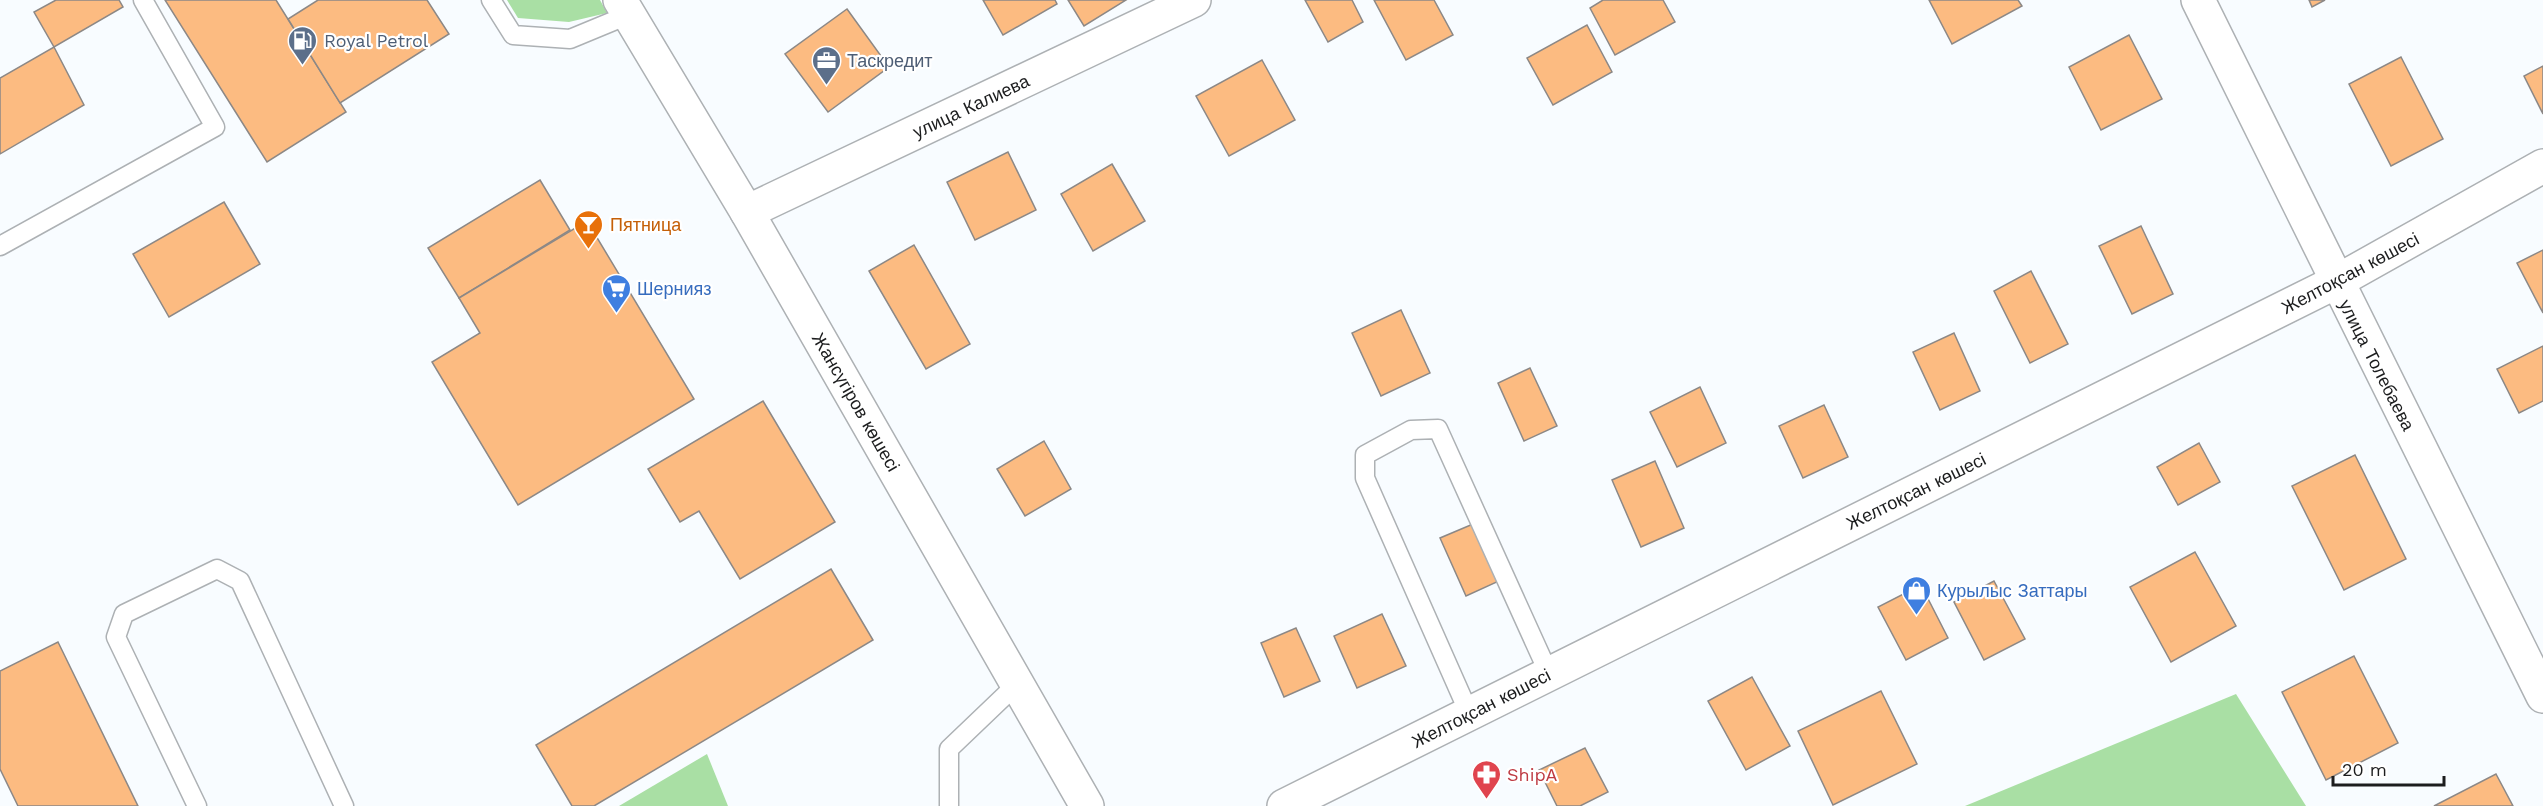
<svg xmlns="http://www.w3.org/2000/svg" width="2543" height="806" viewBox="0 0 2543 806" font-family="'Work Sans',sans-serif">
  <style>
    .green { fill: #a9dfa4 }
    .building { fill: #fcbb81; stroke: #8c8886; stroke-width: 1.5 }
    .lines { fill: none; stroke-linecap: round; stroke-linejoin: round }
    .service-casing { stroke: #adb1b4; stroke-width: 21 }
    .minor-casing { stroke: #adb1b4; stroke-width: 36 }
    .secondary-casing { stroke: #adb1b4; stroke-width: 36 }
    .service { stroke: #fff; stroke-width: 18 }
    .minor { stroke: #fff; stroke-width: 33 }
    .secondary { stroke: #fff; stroke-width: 33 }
    .labels { text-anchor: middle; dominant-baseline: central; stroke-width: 4.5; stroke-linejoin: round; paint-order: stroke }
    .service-label { font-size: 18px; fill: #4e5e75; stroke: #fff; text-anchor: start }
    .street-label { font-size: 18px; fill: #1c1d1e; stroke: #fff }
    .food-label { font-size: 18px; fill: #c56008; stroke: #fff; text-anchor: start }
    .shop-label { font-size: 18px; fill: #366cbe; stroke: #fff; text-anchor: start }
    .health-label { font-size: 18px; fill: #be3a42; stroke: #fff; text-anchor: start }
  </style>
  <rect width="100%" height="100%" fill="#f8fcff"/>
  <g class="green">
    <polygon points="507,0 600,0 607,13 569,22 518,18"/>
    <polygon points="2236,694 2306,806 1965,806"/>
    <polygon points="707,754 728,806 619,806"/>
  </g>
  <g class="building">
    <polygon points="56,0 119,0 123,7 54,47 34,12"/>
    <polygon points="165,0 276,0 346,112 267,162"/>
    <polygon points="318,0 427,0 449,34 340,103 288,19"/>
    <polygon points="983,0 1055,0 1057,4 1003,35"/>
    <polygon points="1068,0 1126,0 1084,26"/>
    <polygon points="1305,0 1352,0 1363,22 1328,42"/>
    <polygon points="1374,0 1434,0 1453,35 1406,60"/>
    <polygon points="1603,0 1663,0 1675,22 1615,55 1590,8"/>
    <polygon points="1929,0 2018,0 2022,6 1952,44"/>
    <polygon points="2309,0 2325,0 2312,7"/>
    <polygon points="847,9 889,67 828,112 785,54"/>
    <polygon points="1587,25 1612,72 1553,105 1527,58"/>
    <polygon points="2129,35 2162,99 2101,130 2069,67"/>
    <polygon points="54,47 84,105 0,154 0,78"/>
    <polygon points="2401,57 2443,139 2391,166 2349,84"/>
    <polygon points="1262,60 1295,120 1229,156 1196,96"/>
    <polygon points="2543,66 2543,114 2524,76"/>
    <polygon points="1008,152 1036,210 975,240 947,182"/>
    <polygon points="1112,164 1145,221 1093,251 1061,194"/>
    <polygon points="540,180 570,230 459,298 428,248"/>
    <polygon points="224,202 260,264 169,317 133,254"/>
    <polygon points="587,221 694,399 518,505 432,362 480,333 459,298"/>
    <polygon points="2141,226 2173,294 2132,314 2099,246"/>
    <polygon points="914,245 970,344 926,369 869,271"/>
    <polygon points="2543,250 2543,313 2517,263"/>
    <polygon points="2031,271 2068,344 2030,363 1994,291"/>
    <polygon points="1401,310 1430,373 1381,396 1352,333"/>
    <polygon points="1954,333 1980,391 1940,410 1913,352"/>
    <polygon points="2543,346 2543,401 2519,413 2497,369"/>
    <polygon points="1530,368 1557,426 1524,441 1498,383"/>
    <polygon points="1700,387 1726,443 1677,467 1650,412"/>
    <polygon points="763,401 835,522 740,579 699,511 680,522 648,469"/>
    <polygon points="1824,405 1848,457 1803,478 1779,426"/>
    <polygon points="1044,441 1071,489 1025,516 997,469"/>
    <polygon points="2199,443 2220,482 2178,505 2157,467"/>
    <polygon points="2355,455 2406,559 2344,590 2292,486"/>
    <polygon points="1655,461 1684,528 1641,547 1612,480"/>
    <polygon points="1473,524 1499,581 1466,596 1440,538"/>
    <polygon points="2195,552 2236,626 2171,662 2130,587"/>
    <polygon points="831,569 873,640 594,806 572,806 536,745"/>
    <polygon points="1994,581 2025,639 1984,660 1954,602"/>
    <polygon points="1921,585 1948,638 1906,660 1878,607"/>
    <polygon points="1382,614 1406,666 1357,688 1334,636"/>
    <polygon points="1296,628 1320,681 1284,697 1261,643"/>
    <polygon points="58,642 138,806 18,806 0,769 0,671"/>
    <polygon points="2354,656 2398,743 2326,780 2282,692"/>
    <polygon points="1752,677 1790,746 1746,770 1708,701"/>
    <polygon points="1881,691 1917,764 1833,805 1798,731"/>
    <polygon points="1585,748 1608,792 1580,806 1557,806 1539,770"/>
    <polygon points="2496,774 2513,806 2434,806"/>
  </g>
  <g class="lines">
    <defs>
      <g id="service">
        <polyline points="491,0 513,35 570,39 628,15"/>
        <polyline points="0,246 215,127 143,0"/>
        <polyline points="1469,713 1365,478 1365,455 1411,430 1438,429 1549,674"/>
        <polyline points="197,806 116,637 124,614 217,569 240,581 344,806"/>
        <polyline points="949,806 949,749 1017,684"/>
      </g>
      <g id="minor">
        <polyline points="2198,0 2543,696"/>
        <polyline points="747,212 1194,0"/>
      </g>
      <g id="secondary">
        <polyline points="620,0 747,212 1087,806"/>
        <polyline points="1284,806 2336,282 2543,166"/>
      </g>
    </defs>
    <use href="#service" class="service-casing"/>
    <use href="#minor" class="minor-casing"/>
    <use href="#secondary" class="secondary-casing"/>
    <use href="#service" class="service"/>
    <use href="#minor" class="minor"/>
    <use href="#secondary" class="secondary"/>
  </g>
  <defs>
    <symbol id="fuel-pin" viewBox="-11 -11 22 30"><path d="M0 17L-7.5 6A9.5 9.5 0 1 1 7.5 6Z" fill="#5c6f8a" stroke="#fff"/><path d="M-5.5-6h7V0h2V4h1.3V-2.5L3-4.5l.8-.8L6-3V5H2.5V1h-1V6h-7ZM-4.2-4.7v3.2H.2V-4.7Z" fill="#fff"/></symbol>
    <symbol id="office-pin" viewBox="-11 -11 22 30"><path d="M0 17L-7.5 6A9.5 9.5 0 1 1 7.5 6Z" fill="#5c6f8a" stroke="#fff"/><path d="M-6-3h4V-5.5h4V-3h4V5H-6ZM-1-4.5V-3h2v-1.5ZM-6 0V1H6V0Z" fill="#fff"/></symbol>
    <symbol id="bar-pin" viewBox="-11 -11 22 30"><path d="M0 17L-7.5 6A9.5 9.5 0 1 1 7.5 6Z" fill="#e8710a" stroke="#fff"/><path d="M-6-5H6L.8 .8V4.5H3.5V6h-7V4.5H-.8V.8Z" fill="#fff"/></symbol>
    <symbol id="supermarket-pin" viewBox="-11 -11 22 30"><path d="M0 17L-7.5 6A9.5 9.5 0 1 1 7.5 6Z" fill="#3f7fe0" stroke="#fff"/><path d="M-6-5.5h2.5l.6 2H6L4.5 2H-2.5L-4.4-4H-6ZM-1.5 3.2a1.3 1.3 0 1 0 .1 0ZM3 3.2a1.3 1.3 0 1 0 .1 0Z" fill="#fff"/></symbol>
    <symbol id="shop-pin" viewBox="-11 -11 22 30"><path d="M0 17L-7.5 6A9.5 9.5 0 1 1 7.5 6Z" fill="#3f7fe0" stroke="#fff"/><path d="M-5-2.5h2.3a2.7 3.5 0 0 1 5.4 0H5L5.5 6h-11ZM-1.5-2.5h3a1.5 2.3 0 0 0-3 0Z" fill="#fff"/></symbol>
    <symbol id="pharmacy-pin" viewBox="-11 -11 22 30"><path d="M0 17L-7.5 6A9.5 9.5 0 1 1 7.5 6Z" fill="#e0444e" stroke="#fff"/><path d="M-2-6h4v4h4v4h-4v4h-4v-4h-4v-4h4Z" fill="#fff"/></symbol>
  </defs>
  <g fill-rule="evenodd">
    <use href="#fuel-pin" x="286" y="24" width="33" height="45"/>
    <use href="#office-pin" x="810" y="44" width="33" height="45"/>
    <use href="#bar-pin" x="572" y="208" width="33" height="45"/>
    <use href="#supermarket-pin" x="600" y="272" width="33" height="45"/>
    <use href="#shop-pin" x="1900" y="574" width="33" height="45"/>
    <use href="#pharmacy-pin" x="1470" y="758" width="33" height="45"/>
  </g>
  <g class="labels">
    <g class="service-label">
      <text x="324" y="40">Royal Petrol</text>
      <text x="847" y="60">Таскредит</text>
    </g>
    <g class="street-label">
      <text transform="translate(971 106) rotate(-25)">улица Калиева</text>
      <text transform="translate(2350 273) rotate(-28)">Желтоқсан көшесі</text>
      <text transform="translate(2377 365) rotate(63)">улица Толебаева</text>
      <text transform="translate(856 402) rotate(60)">Жансүгіров көшесі</text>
      <text transform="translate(1916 491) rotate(-26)">Желтоқсан көшесі</text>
      <text transform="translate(1481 708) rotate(-27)">Желтоқсан көшесі</text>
    </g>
    <g class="food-label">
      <text x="610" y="224">Пятница</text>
    </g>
    <g class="shop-label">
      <text x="637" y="288">Шернияз</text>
      <text x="1937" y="590">Курылыс Заттары</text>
    </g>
    <g class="health-label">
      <text x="1507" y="774">ShipA</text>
    </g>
  </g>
  <path d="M2333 776v9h111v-9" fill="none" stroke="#1c1d1e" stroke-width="3"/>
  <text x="2342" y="776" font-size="18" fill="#1c1d1e" stroke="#ffffff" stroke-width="4.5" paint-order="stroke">20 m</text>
</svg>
